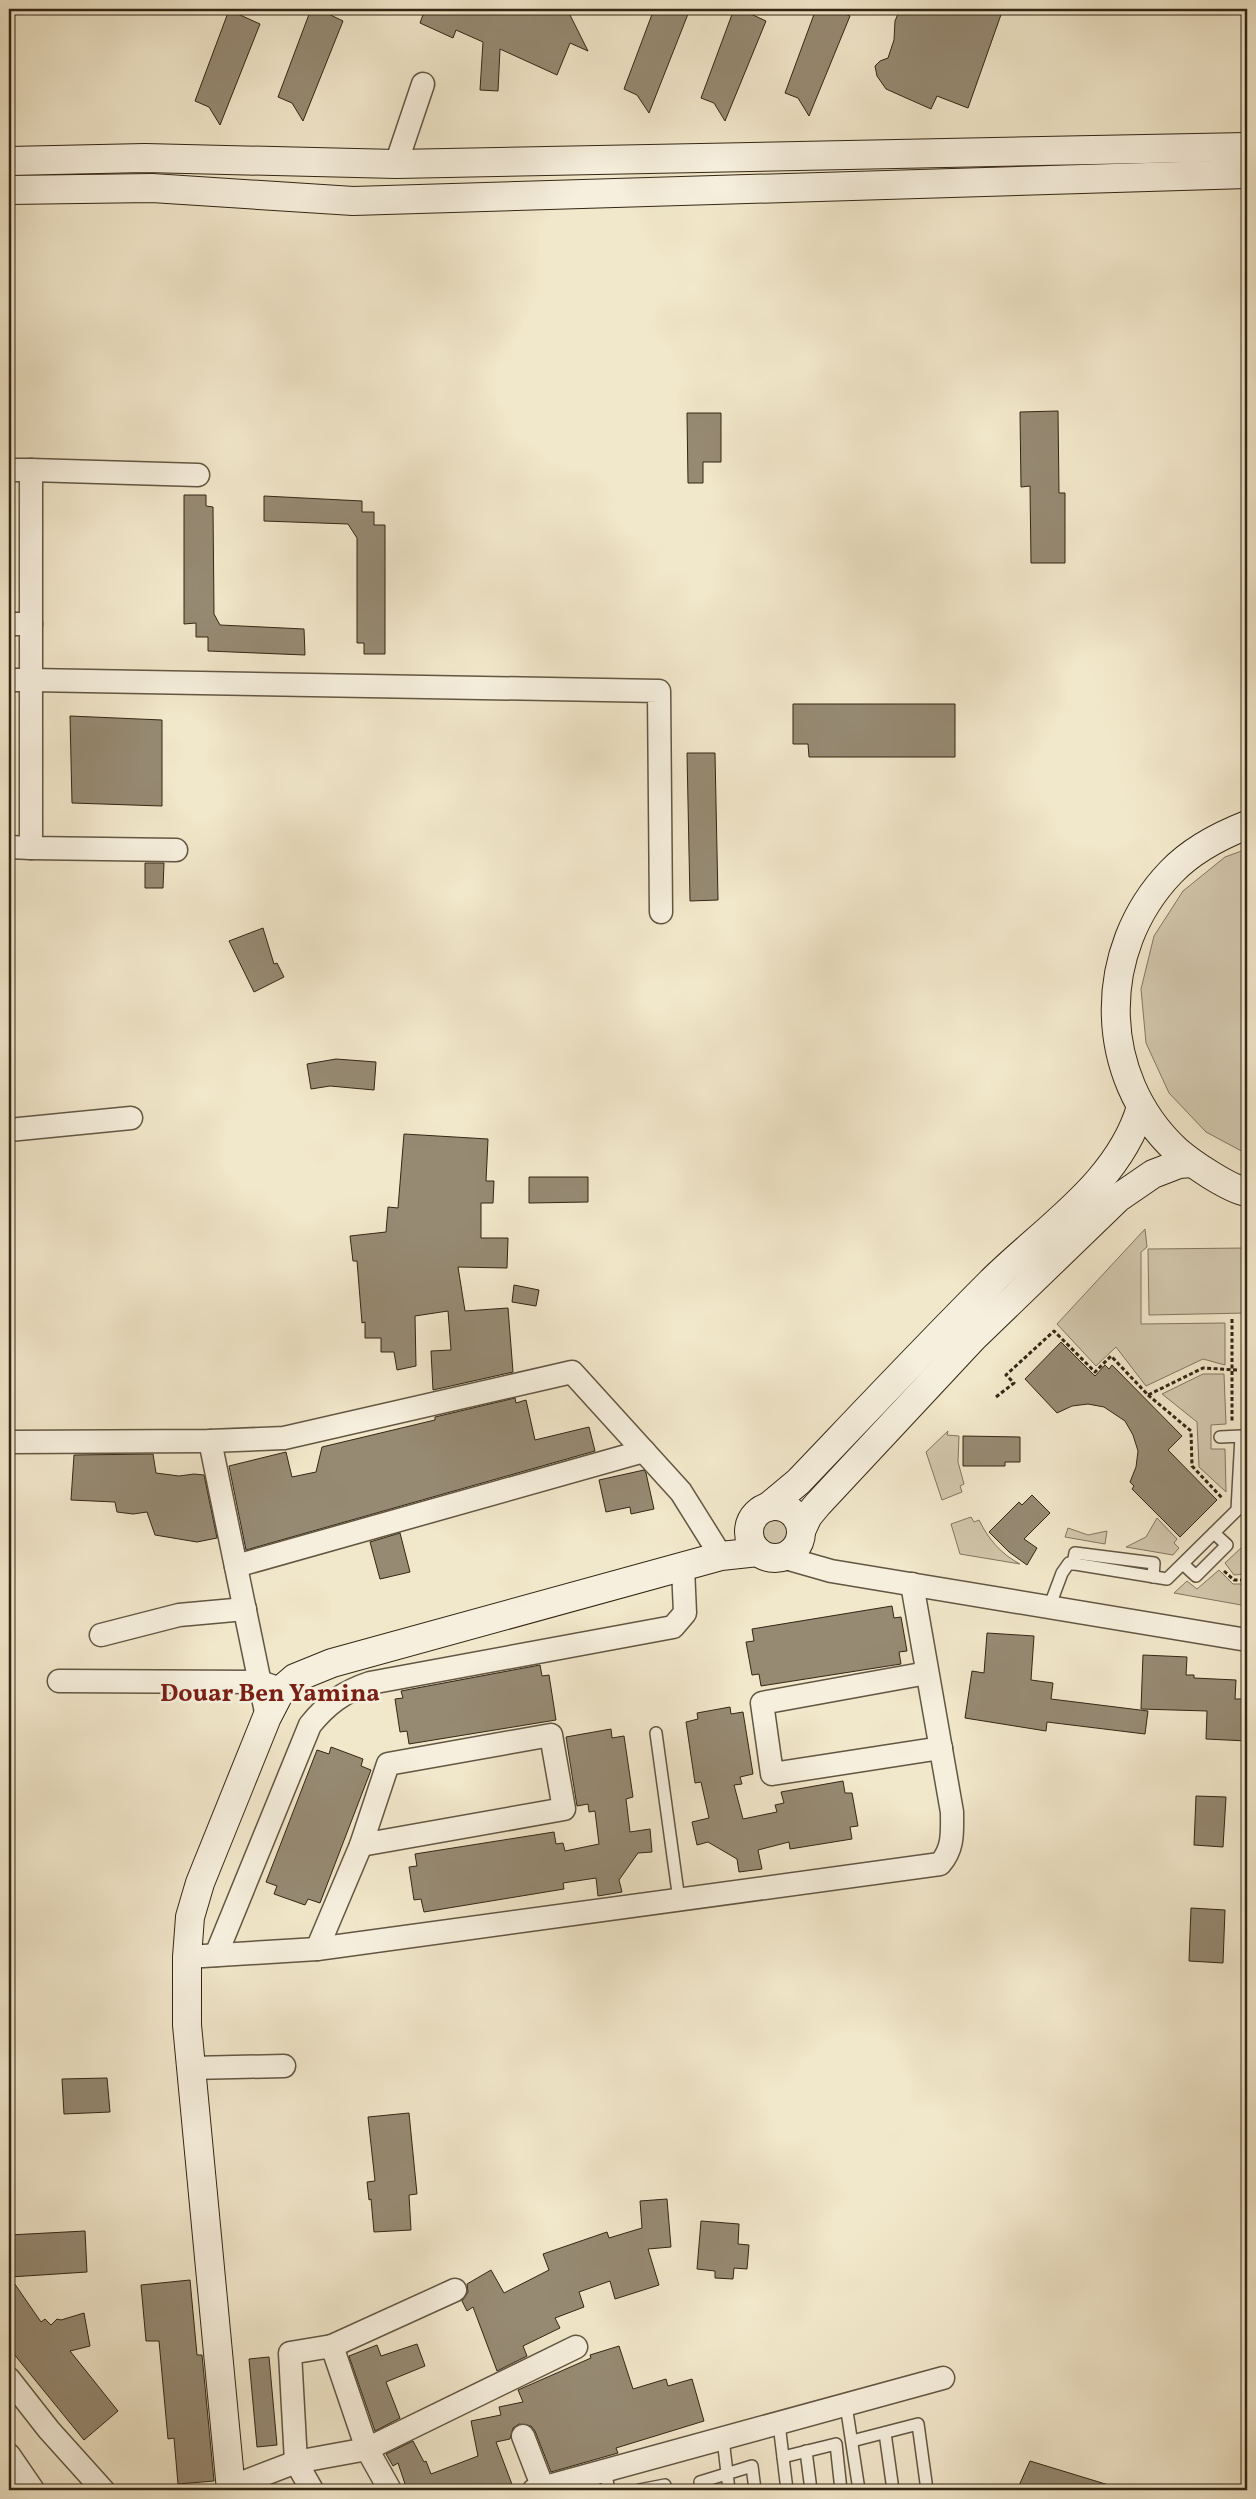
<svg xmlns="http://www.w3.org/2000/svg" width="1256" height="2499" viewBox="0 0 1256 2499" font-family="Vollkorn,serif">
  <style>
    .green { fill: #d1c6ab; stroke: #827660 }
    .building { fill: #968a73; stroke: #332614 }
    .lines { fill: none; stroke-linecap: round; stroke-linejoin: round }
    .service-casing { stroke: #625642; stroke-width: 14 }
    .minor-casing { stroke: #625642; stroke-width: 25 }
    .secondary-casing { stroke: #332614; stroke-width: 30 }
    .path { stroke: #332614; stroke-width: 3; stroke-dasharray: 4 2.5; stroke-linecap: butt }
    .service { stroke: #f6efdd; stroke-width: 11 }
    .minor { stroke: #f6efdd; stroke-width: 22 }
    .secondary { stroke: #f6efdd; stroke-width: 28 }
    .labels { text-anchor: middle; dominant-baseline: central; stroke-width: 5; stroke-linejoin: round; paint-order: stroke }
    .district-label { font-size: 25px; font-weight: bold; fill: #7a1f14; stroke: #f6efdd }
  </style>
  <rect width="100%" height="100%" fill="#f1e7ca"/>
  <filter id="stains"><feTurbulence type="fractalNoise" baseFrequency=".004" numOctaves="4"/><feColorMatrix values="0 0 0 0 .2 0 0 0 0 .09 0 0 0 0 .02 0 0 0 .5 -.17"/></filter>
  <radialGradient id="worn" r=".72"><stop offset=".6" stop-color="#630" stop-opacity="0"/><stop offset="1" stop-color="#630" stop-opacity=".3"/></radialGradient>
  <g class="green">
    <polygon points="1247,849 1247,1154 1206,1132 1169,1093 1146,1043 1141,989 1154,936 1183,891 1225,857"/>
    <polygon points="1145,1229 1147,1247 1141,1252 1141,1324 1225,1323 1225,1365 1203,1359 1146,1386 1116,1347 1096,1366 1057,1324"/>
    <polygon points="1247,1248 1247,1313 1149,1315 1148,1249"/>
    <polygon points="1203,1374 1224,1374 1226,1424 1211,1425 1211,1449 1225,1449 1226,1492 1199,1467 1197,1422 1162,1394"/>
    <polygon points="948,1431 947,1435 959,1436 958,1462 964,1484 960,1486 962,1492 942,1500 926,1452"/>
    <path d="M971,1517l3,5 5,-2c10,20 22,34 41,44l-60,-10 -9,-30z"/>
    <polygon points="1157,1518 1177,1539 1174,1543 1179,1548 1173,1555 1126,1547 1146,1537"/>
    <circle cx="774" cy="1534" r="14"/>
    <polygon points="1068,1528 1088,1535 1107,1531 1105,1544 1065,1537"/>
    <polygon points="1242,1547 1247,1550 1247,1574 1234,1575 1225,1563"/>
    <polygon points="1219,1570 1233,1584 1247,1584 1247,1606 1174,1593 1187,1581 1197,1589"/>
  </g>
  <g class="building">
    <polygon points="311,9 318,9 343,21 303,121 292,103 278,97"/>
    <polygon points="425,9 567,9 588,51 570,43 557,75 500,49 498,91 480,90 483,42 456,30 453,38 420,23"/>
    <polygon points="654,9 690,9 649,113 637,95 624,89"/>
    <polygon points="734,9 740,9 766,21 725,121 714,103 701,98"/>
    <polygon points="816,9 834,9 850,16 809,116 798,98 785,93"/>
    <polygon points="900,9 1003,9 968,108 937,96 931,109 886,89 877,76 875,66 880,61 888,58 894,40 895,21"/>
    <polygon points="229,10 260,24 220,125 209,107 195,101"/>
    <polygon points="1058,411 1059,493 1065,493 1065,563 1031,563 1030,486 1021,487 1020,412"/>
    <polygon points="687,413 721,413 721,462 703,462 703,483 688,483"/>
    <polygon points="184,495 206,495 206,506 213,507 214,614 220,625 304,629 305,655 208,651 208,637 196,637 196,623 184,624"/>
    <polygon points="264,496 362,501 362,512 374,512 374,525 385,525 385,654 364,654 364,643 357,643 357,538 348,524 264,521"/>
    <polygon points="793,704 955,704 955,757 809,757 808,744 793,744"/>
    <polygon points="70,716 162,720 162,806 72,803"/>
    <polygon points="687,753 715,753 718,900 690,901"/>
    <polygon points="145,863 164,863 163,888 145,888"/>
    <polygon points="263,928 274,964 277,963 284,977 254,992 229,941"/>
    <polygon points="336,1059 376,1062 374,1090 330,1086 311,1089 307,1064"/>
    <polygon points="404,1134 488,1139 486,1181 494,1181 493,1203 481,1203 481,1238 508,1238 507,1268 458,1267 465,1311 508,1308 513,1372 433,1390 431,1351 451,1350 448,1311 415,1316 416,1366 397,1370 394,1352 381,1352 381,1338 365,1338 365,1322 362,1323 357,1261 353,1261 350,1236 386,1232 388,1207 398,1208"/>
    <polygon points="529,1177 588,1177 588,1202 529,1203"/>
    <polygon points="514,1285 539,1290 536,1306 512,1302"/>
    <polygon points="1061,1342 1095,1376 1105,1365 1109,1369 1112,1365 1182,1436 1168,1450 1217,1500 1180,1537 1132,1489 1134,1486 1130,1482 1136,1467 1138,1451 1133,1435 1125,1421 1104,1407 1088,1404 1072,1406 1057,1413 1025,1379"/>
    <polygon points="515,1398 516,1403 526,1400 535,1440 589,1427 595,1451 246,1550 229,1466 286,1452 292,1477 316,1472 322,1447 435,1420 435,1417"/>
    <polygon points="963,1436 1020,1437 1020,1462 1005,1462 1005,1466 963,1466"/>
    <polygon points="153,1454 156,1473 179,1476 194,1474 204,1475 217,1538 197,1542 155,1535 147,1512 133,1514 117,1512 115,1502 71,1500 74,1455"/>
    <polygon points="644,1470 646,1473 654,1509 631,1514 630,1507 606,1512 599,1480"/>
    <polygon points="1032,1495 1050,1513 1024,1539 1037,1548 1027,1565 1009,1552 989,1532 1019,1502 1022,1505"/>
    <polygon points="400,1533 410,1572 380,1579 370,1542"/>
    <polygon points="892,1606 894,1618 901,1617 907,1651 899,1652 901,1664 761,1686 759,1674 752,1675 746,1642 754,1641 752,1629"/>
    <polygon points="987,1633 1034,1636 1031,1680 1053,1683 1051,1699 1148,1711 1145,1734 1047,1722 1046,1731 965,1718 972,1671 984,1673"/>
    <polygon points="1143,1655 1187,1657 1186,1675 1194,1675 1194,1678 1236,1680 1235,1699 1247,1699 1247,1741 1206,1739 1207,1711 1141,1709"/>
    <polygon points="540,1665 542,1676 549,1675 556,1720 409,1744 407,1731 400,1732 395,1699 403,1698 401,1691"/>
    <polygon points="730,1707 731,1714 743,1712 753,1774 740,1777 742,1784 734,1785 743,1819 777,1812 775,1805 784,1803 781,1792 843,1781 845,1793 852,1793 858,1826 850,1827 852,1839 790,1849 789,1842 758,1850 762,1869 739,1872 737,1859 708,1842 697,1845 692,1822 709,1818 701,1782 695,1783 686,1722 698,1719 697,1713"/>
    <polygon points="611,1729 612,1738 624,1736 633,1797 626,1799 630,1832 650,1829 652,1852 638,1853 619,1880 622,1892 598,1896 596,1878 563,1883 564,1889 424,1912 421,1899 414,1900 409,1867 417,1866 415,1854 554,1832 556,1844 563,1843 565,1851 599,1844 595,1811 589,1812 588,1804 577,1806 566,1737"/>
    <polygon points="331,1747 363,1759 361,1766 371,1770 320,1903 308,1899 305,1905 274,1894 277,1886 266,1882 317,1750 329,1754"/>
    <polygon points="1196,1796 1226,1797 1223,1847 1194,1845"/>
    <polygon points="1191,1908 1225,1910 1223,1963 1189,1961"/>
    <polygon points="107,2078 110,2112 64,2114 62,2079"/>
    <polygon points="409,2113 417,2194 409,2195 411,2230 374,2232 371,2199 369,2200 367,2182 375,2181 368,2117"/>
    <polygon points="667,2199 671,2247 648,2249 659,2285 615,2299 610,2281 579,2292 584,2307 555,2318 560,2328 523,2346 527,2356 497,2371 473,2307 467,2311 462,2301 468,2292 467,2284 491,2270 504,2293 549,2270 543,2254 607,2232 609,2238 642,2228 640,2201"/>
    <polygon points="701,2221 739,2224 738,2244 749,2245 747,2269 734,2268 733,2279 715,2278 715,2271 697,2269"/>
    <polygon points="85,2231 87,2272 10,2277 41,2322 45,2319 51,2325 57,2319 61,2320 84,2313 90,2346 70,2351 118,2411 84,2440 9,2348 9,2235"/>
    <polygon points="190,2280 197,2355 202,2355 214,2481 178,2484 174,2438 168,2439 159,2341 146,2341 141,2285"/>
    <polygon points="417,2344 425,2366 386,2382 400,2418 375,2431 349,2356 377,2345 381,2356"/>
    <polygon points="619,2346 633,2389 666,2379 668,2386 692,2379 704,2421 616,2448 618,2453 551,2472 535,2431 531,2426 519,2424 513,2428 510,2439 496,2442 513,2487 504,2490 403,2490 402,2485 405,2484 398,2463 393,2466 386,2454 413,2441 424,2462 426,2461 431,2474 478,2456 471,2421 501,2415 499,2407 523,2402 518,2390 591,2358 590,2355"/>
    <polygon points="269,2357 277,2445 257,2447 249,2359"/>
    <polygon points="1030,2461 1112,2486 1112,2490 1017,2490"/>
  </g>
  <g class="lines">
    <defs>
      <g id="service">
        <polyline points="1073,1564 1075,1553 1154,1563 1153,1577"/>
        <polyline points="1183,1564 1196,1576 1227,1545 1214,1533"/>
        <polyline points="1050,1605 1062,1573 1069,1563 1167,1579 1237,1510 1241,1436 1220,1437"/>
        <polyline points="656,1733 679,1900"/>
        <polyline points="846,2405 859,2490"/>
        <polyline points="779,2424 787,2490"/>
        <polyline points="885,2433 893,2490"/>
        <polyline points="723,2439 729,2490"/>
        <polyline points="852,2441 918,2424 927,2490"/>
        <polyline points="806,2451 811,2490"/>
        <polyline points="783,2457 836,2444 841,2490"/>
        <polyline points="605,2471 609,2490"/>
        <polyline points="639,2490 665,2485 666,2490"/>
        <polyline points="701,2490 700,2482 752,2466 755,2490"/>
      </g>
      <g id="minor">
        <polyline points="396,164 423,84"/>
        <polyline points="9,470 31,470 31,680 9,680"/>
        <polyline points="31,470 198,475"/>
        <polyline points="9,624 31,624"/>
        <polyline points="9,847 31,848"/>
        <polyline points="176,850 31,848 31,680 659,691 661,912"/>
        <polyline points="9,1130 131,1118"/>
        <polyline points="210,1441 267,1717"/>
        <polyline points="9,1442 210,1441 284,1438 572,1372 681,1492 721,1556"/>
        <polyline points="782,1557 831,1571 1247,1640"/>
        <polyline points="236,1566 644,1451"/>
        <polyline points="101,1635 179,1615 245,1609"/>
        <polyline points="927,1673 762,1703 772,1774 941,1748"/>
        <polyline points="59,1681 260,1682 272,1686"/>
        <polygon points="551,1735 564,1809 361,1845 388,1764"/>
        <polyline points="317,1949 361,1845"/>
        <path d="M216,1955l94,-230c17,-21 33,-33 60,-42l303,-56 12,-14 -2,-45"/>
        <path d="M187,1957l130,-8 623,-85c14,-16 12,-32 12,-52l-40,-228"/>
        <polyline points="191,2068 284,2066"/>
        <polyline points="332,2346 455,2290"/>
        <polyline points="9,2379 49,2430 103,2490"/>
        <polyline points="523,2436 543,2488"/>
        <polyline points="9,2455 33,2490"/>
        <polyline points="231,2487 296,2462 367,2449 576,2347"/>
        <polyline points="312,2490 296,2462 290,2353 332,2346 367,2449 390,2490"/>
        <polyline points="534,2490 943,2378"/>
      </g>
      <g id="secondary">
        <polyline points="9,161 145,158 396,164 1247,147"/>
        <polyline points="9,190 152,188 353,201 1247,174"/>
        <path d="M1247,825c-28,11 -55,25 -76,47 -75,78 -74,204 5,278 15,13 53,39 71,42"/>
        <circle cx="775" cy="1532" r="26"/>
        <path d="M768,1507l30,-25c64,-67 127,-134 192,-199 54,-54 129,-100 151,-176"/>
        <polyline points="801,1531 808,1516 818,1504 973,1338 1118,1198 1153,1174 1179,1164 1191,1163"/>
        <polyline points="231,2490 187,2025 187,1957 190,1917 200,1883 267,1717 281,1690 295,1678 332,1663 721,1556 758,1552"/>
      </g>
    </defs>
    <use href="#service" class="service-casing"/>
    <use href="#minor" class="minor-casing"/>
    <use href="#secondary" class="secondary-casing"/>
    <g class="path">
      <polyline points="1232,1319 1232,1421"/>
      <polyline points="1148,1395 1191,1431 1192,1466 1223,1499"/>
      <polyline points="996,1397 1014,1383 1006,1375 1054,1331 1095,1372 1111,1356 1148,1395 1203,1368 1237,1370"/>
      <polyline points="1224,1571 1234,1580 1247,1580"/>
    </g>
    <use href="#service" class="service"/>
    <use href="#minor" class="minor"/>
    <use href="#secondary" class="secondary"/>
  </g>
  <g class="labels">
    <g class="district-label">
      <text x="270" y="1694">Douar Ben Yamina</text>
    </g>
  </g>
  <rect width="1256" height="2499" fill="none" stroke="#f1e7ca" stroke-width="30"/>
  <rect x="10" y="10" width="1236" height="2479" fill="none" stroke="#332614" stroke-width="2.5"/>
  <rect x="15" y="15" width="1226" height="2469" fill="none" stroke="#332614"/>
  <rect width="100%" height="100%" filter="url(#stains)"/>
  <rect width="100%" height="100%" fill="url(#worn)"/>
</svg>
